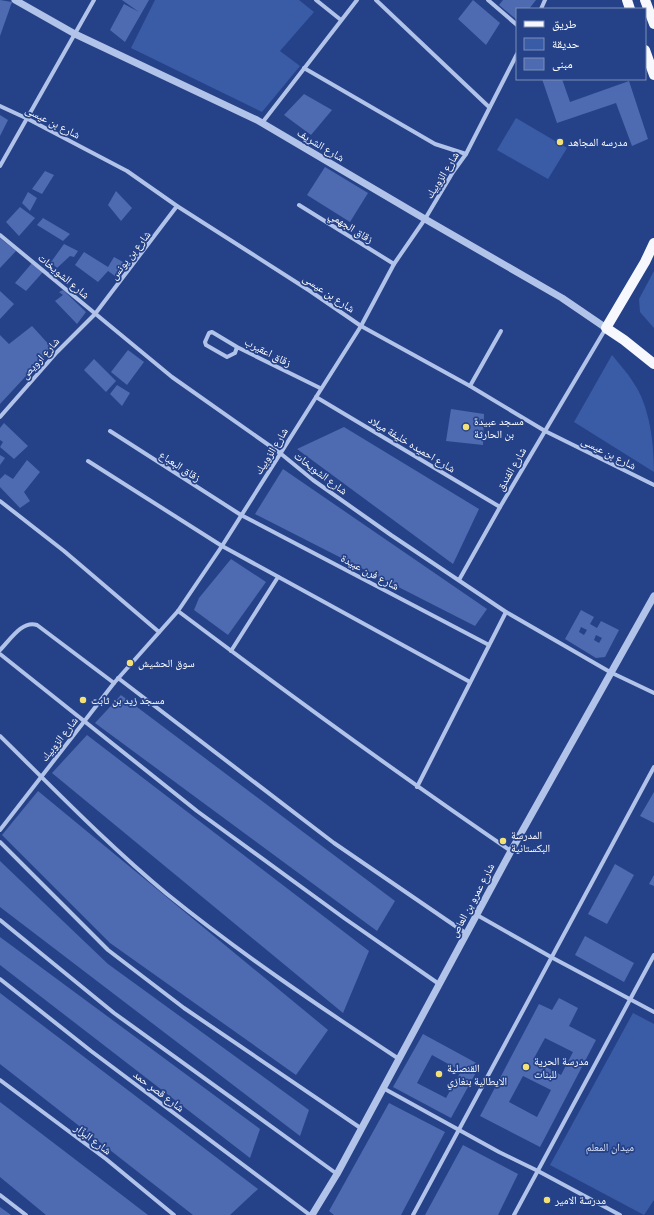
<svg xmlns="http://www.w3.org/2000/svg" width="654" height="1215" viewBox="0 0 654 1215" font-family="Cabin,'Noto Naskh Arabic',sans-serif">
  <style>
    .green { fill: #3a5ba6 }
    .building { fill: #4e6bb1; fill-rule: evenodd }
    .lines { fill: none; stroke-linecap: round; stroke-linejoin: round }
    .minor { stroke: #b2c3ea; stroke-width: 4 }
    .tertiary { stroke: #b2c3ea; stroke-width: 7 }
    .primary { stroke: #f6f8fe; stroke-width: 10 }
    .poi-dot { fill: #f3e177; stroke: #254289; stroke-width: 1.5 }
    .labels { text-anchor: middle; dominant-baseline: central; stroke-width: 3.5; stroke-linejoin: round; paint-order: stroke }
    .street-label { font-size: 11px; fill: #fff; stroke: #254289 }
    .poi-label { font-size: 11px; fill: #fff; stroke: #254289; text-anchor: start }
    .park-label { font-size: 11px; fill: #d7e1f7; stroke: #254289 }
  </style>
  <rect width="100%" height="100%" fill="#254289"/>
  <g class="green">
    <polygon points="155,0 299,0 314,12 280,51 300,66 262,112 131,48"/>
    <polygon points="516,118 567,148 548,179 497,150"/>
    <polygon points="654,271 654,328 640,312 639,299"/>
    <path d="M612,355c7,9 15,17 21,27 17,24 21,62 21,90l-80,-50z"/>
    <polygon points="633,1013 654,1024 654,1200 644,1215 550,1165"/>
  </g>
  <g class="building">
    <polygon points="0,0 12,2 0,36"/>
    <polygon points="122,0 149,0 125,42 110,30 124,4 139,12"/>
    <polygon points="473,0 500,23 486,45 458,19"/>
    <polygon points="503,0 536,0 529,9 517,9 517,20 499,5"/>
    <polygon points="542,79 562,79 570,102 629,81 648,139 632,146 616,103 557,123"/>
    <polygon points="304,94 332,110 311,135 284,115"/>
    <polygon points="0,115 8,120 0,136"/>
    <polygon points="325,167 368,193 350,222 307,195"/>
    <polygon points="45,171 54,175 42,194 32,189"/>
    <polygon points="116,191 132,208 121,221 108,205"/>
    <polygon points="28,192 37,198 30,211 22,203"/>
    <polygon points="20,207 35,218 19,236 6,222"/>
    <polygon points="43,218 70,234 63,241 37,225"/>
    <polygon points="0,238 16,251 0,268"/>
    <polygon points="64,244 78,251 74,257 70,256 57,268 51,262"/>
    <polygon points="84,252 108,267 114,257 123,262 115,276 108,271 98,282 75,265"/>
    <polygon points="32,263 43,272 26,291 15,283"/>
    <polygon points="63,290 86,312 77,324 55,301 63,295 59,292"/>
    <polygon points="0,291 14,304 0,319"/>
    <polygon points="32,326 52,348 0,404 0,335 9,344"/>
    <polygon points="128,350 144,362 127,385 111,372"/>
    <polygon points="94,359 116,381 106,392 84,370"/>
    <polygon points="117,385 130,393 122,406 110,394"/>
    <polygon points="451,409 484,414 483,445 446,441"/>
    <polygon points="4,423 28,446 14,459 0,447 3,442 0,440 0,428"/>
    <polygon points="344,427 479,509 453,564 297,449"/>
    <polygon points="0,455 5,458 0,465"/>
    <polygon points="27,460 40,472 24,492 30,501 20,508 0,487 0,479 5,474 13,479"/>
    <polygon points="283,469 487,609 475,626 255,514"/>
    <polygon points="231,559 266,582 228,635 194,610 199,598"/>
    <path d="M581,610l13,7 -4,7 7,4 4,-7 18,9 -14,27 -9,1 -31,-19zM581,627l6,3 -3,5 -5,-3zM596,635l6,3 -3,5 -5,-3z"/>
    <polygon points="121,695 395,901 377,931 95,723"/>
    <polygon points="87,735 369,951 343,1013 52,773"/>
    <polygon points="38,791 328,1030 296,1075 110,943 2,835"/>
    <polygon points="654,792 654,823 640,816"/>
    <polygon points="0,861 108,964 309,1110 300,1136 0,907"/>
    <polygon points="615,864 634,875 607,924 588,914"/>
    <polygon points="654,875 654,886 649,884"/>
    <polygon points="585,936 634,963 624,982 575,955"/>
    <polygon points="0,937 260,1129 250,1158 0,965"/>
    <polygon points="0,993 258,1189 230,1215 193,1215 0,1064"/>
    <path d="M559,998l19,10 -9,18 27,14 -56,107 -60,-31 59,-112 13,6zM545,1038l28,14 -12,23 -28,-15zM523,1076l28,14 -14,27 -28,-15z"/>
    <path d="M423,1034l57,31 -29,53 -58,-31zM432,1055l29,16 -15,27 -29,-15z"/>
    <polygon points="0,1102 148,1215 46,1215 0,1177"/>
    <polygon points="389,1103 445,1132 401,1215 334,1215 329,1211"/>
    <polygon points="463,1145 518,1174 498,1215 425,1215"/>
    <polygon points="0,1207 11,1215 0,1215"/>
  </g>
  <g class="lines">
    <g class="minor">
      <polyline points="316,0 341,20"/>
      <polyline points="376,0 489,107"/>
      <polyline points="488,0 517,25"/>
      <polyline points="541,9 545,0"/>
      <polyline points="304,68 435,144 466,154"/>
      <polyline points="0,106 28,119 127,171 177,206 310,291 361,326 470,386 545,431 654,485"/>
      <polyline points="262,123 357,0"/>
      <polyline points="0,166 94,0"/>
      <polyline points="299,205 394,264"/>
      <polyline points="0,235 172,377 280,453 313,480 391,535 506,612 610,672 654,693"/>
      <polyline points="237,347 235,353 227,357 206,345 205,342 209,333 212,332 237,347 320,388"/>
      <polyline points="470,386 501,331"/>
      <polyline points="316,397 500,507"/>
      <polyline points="0,417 57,352 95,314 177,206"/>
      <polyline points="110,431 241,515 489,645"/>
      <polyline points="88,461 222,546 470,682"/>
      <polyline points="0,501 64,551 159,632"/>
      <polyline points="459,580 500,507 606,328"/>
      <path d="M178,611c109,82 220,163 333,240"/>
      <path d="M0,650c10,-10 22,-30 37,-25l77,58"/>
      <polyline points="231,651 278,577"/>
      <polyline points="0,654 197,811 344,918 439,984"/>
      <polyline points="118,678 334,843 467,934"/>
      <path d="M0,736c55,54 108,109 167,158 74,60 153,113 232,165"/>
      <polyline points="417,787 506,612"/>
      <polyline points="0,830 114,683 178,611 222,546 361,326 394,264 425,219 453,172 466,154 517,54"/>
      <polyline points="0,842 108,950 184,1008 362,1129"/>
      <polyline points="477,915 551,957 654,1012"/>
      <polyline points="0,920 114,1013 337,1174"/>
      <polyline points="0,979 91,1051 310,1215"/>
      <polyline points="0,1080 106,1159 174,1215"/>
      <polyline points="383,1088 499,1152 538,1171 620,1215"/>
      <polyline points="0,1195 26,1215"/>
      <polyline points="413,1215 654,767"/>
      <polyline points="514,1215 654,955"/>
    </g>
    <g class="tertiary">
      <polyline points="15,0 75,34 257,120 425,219 562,298 606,328"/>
      <polyline points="312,1215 337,1174 511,851 654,596"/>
    </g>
    <g class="primary">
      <polyline points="627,0 630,9"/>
      <polyline points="645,0 654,24"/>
      <polyline points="645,50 654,75"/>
      <polyline points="654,243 645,262 606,328 624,340 654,364"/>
    </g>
  </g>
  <g class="poi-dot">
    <circle cx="560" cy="142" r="4"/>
    <circle cx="466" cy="427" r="4"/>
    <circle cx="130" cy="663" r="4"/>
    <circle cx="83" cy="700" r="4"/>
    <circle cx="503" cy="841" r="4"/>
    <circle cx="526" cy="1067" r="4"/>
    <circle cx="439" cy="1074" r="4"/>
    <circle cx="547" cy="1200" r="4"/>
  </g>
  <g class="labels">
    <g class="street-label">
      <text transform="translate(53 122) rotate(27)">شارع بن عيسى</text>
      <text transform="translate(321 145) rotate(31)">شارع الشريف</text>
      <text transform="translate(442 175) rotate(-58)">شارع الزوبيك</text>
      <text transform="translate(351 227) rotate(32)">زقاق الجهمي</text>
      <text transform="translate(130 255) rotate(-52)">شارع بن يونس</text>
      <text transform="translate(64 276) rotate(40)">شارع الشويخات</text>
      <text transform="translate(329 293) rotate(34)">شارع بن عيسى</text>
      <text transform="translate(268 352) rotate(27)">زقاق اعقيرب</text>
      <text transform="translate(40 358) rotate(-48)">شارع ارويص</text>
      <text transform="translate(412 444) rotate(31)">شارع احميده خليفة ميلاد</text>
      <text transform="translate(271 451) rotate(-58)">شارع الزوبيك</text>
      <text transform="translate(609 453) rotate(27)">شارع بن عيسى</text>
      <text transform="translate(180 466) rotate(33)">زقاق البعباع</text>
      <text transform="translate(511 469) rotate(-60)">شارع الفندق</text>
      <text transform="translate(321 473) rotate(37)">شارع الشويخات</text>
      <text transform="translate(370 572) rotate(28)">شارع فرن عبيدة</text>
      <text transform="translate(59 739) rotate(-52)">شارع الزوبيك</text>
      <text transform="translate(472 900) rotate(-62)">شارع عمرو بن العاص</text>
      <text transform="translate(159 1091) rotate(37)">شارع قصر حمد</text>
      <text transform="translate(93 1139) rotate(37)">شارع البزّار</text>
    </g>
    <g class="poi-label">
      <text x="568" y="142">مدرسه المجاهد</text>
      <text x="474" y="421">مسجد عبيدة<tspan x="474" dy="13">بن الحارثة</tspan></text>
      <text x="138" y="663">سوق الحشيش</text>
      <text x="91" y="700">مسجد زيد بن ثابت</text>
      <text x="511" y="835">المدرسة<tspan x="511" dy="13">البكستانية</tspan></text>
      <text x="534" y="1061">مدرسة الحرية<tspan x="534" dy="13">للبنات</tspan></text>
      <text x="447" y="1068">القنصلية<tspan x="447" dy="13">الايطالية بنغازي</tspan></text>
      <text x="555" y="1200">مدرسة الامير</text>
    </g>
    <g class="park-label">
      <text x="610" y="1147">ميدان المعلم</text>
    </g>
  </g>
  <rect x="516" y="8" width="130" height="72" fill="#254289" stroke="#7c8eb8"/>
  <rect x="524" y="21" width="20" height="6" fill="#f6f8fe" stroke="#7c8eb8"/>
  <text x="552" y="28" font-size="12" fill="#ffffff">طريق</text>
  <rect x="524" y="38" width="20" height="12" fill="#3a5ba6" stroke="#7c8eb8"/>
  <text x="552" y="48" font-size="12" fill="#ffffff">حديقة</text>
  <rect x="524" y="58" width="20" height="12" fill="#4e6bb1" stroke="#7c8eb8"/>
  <text x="552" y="68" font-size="12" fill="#ffffff">مبنى</text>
</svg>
